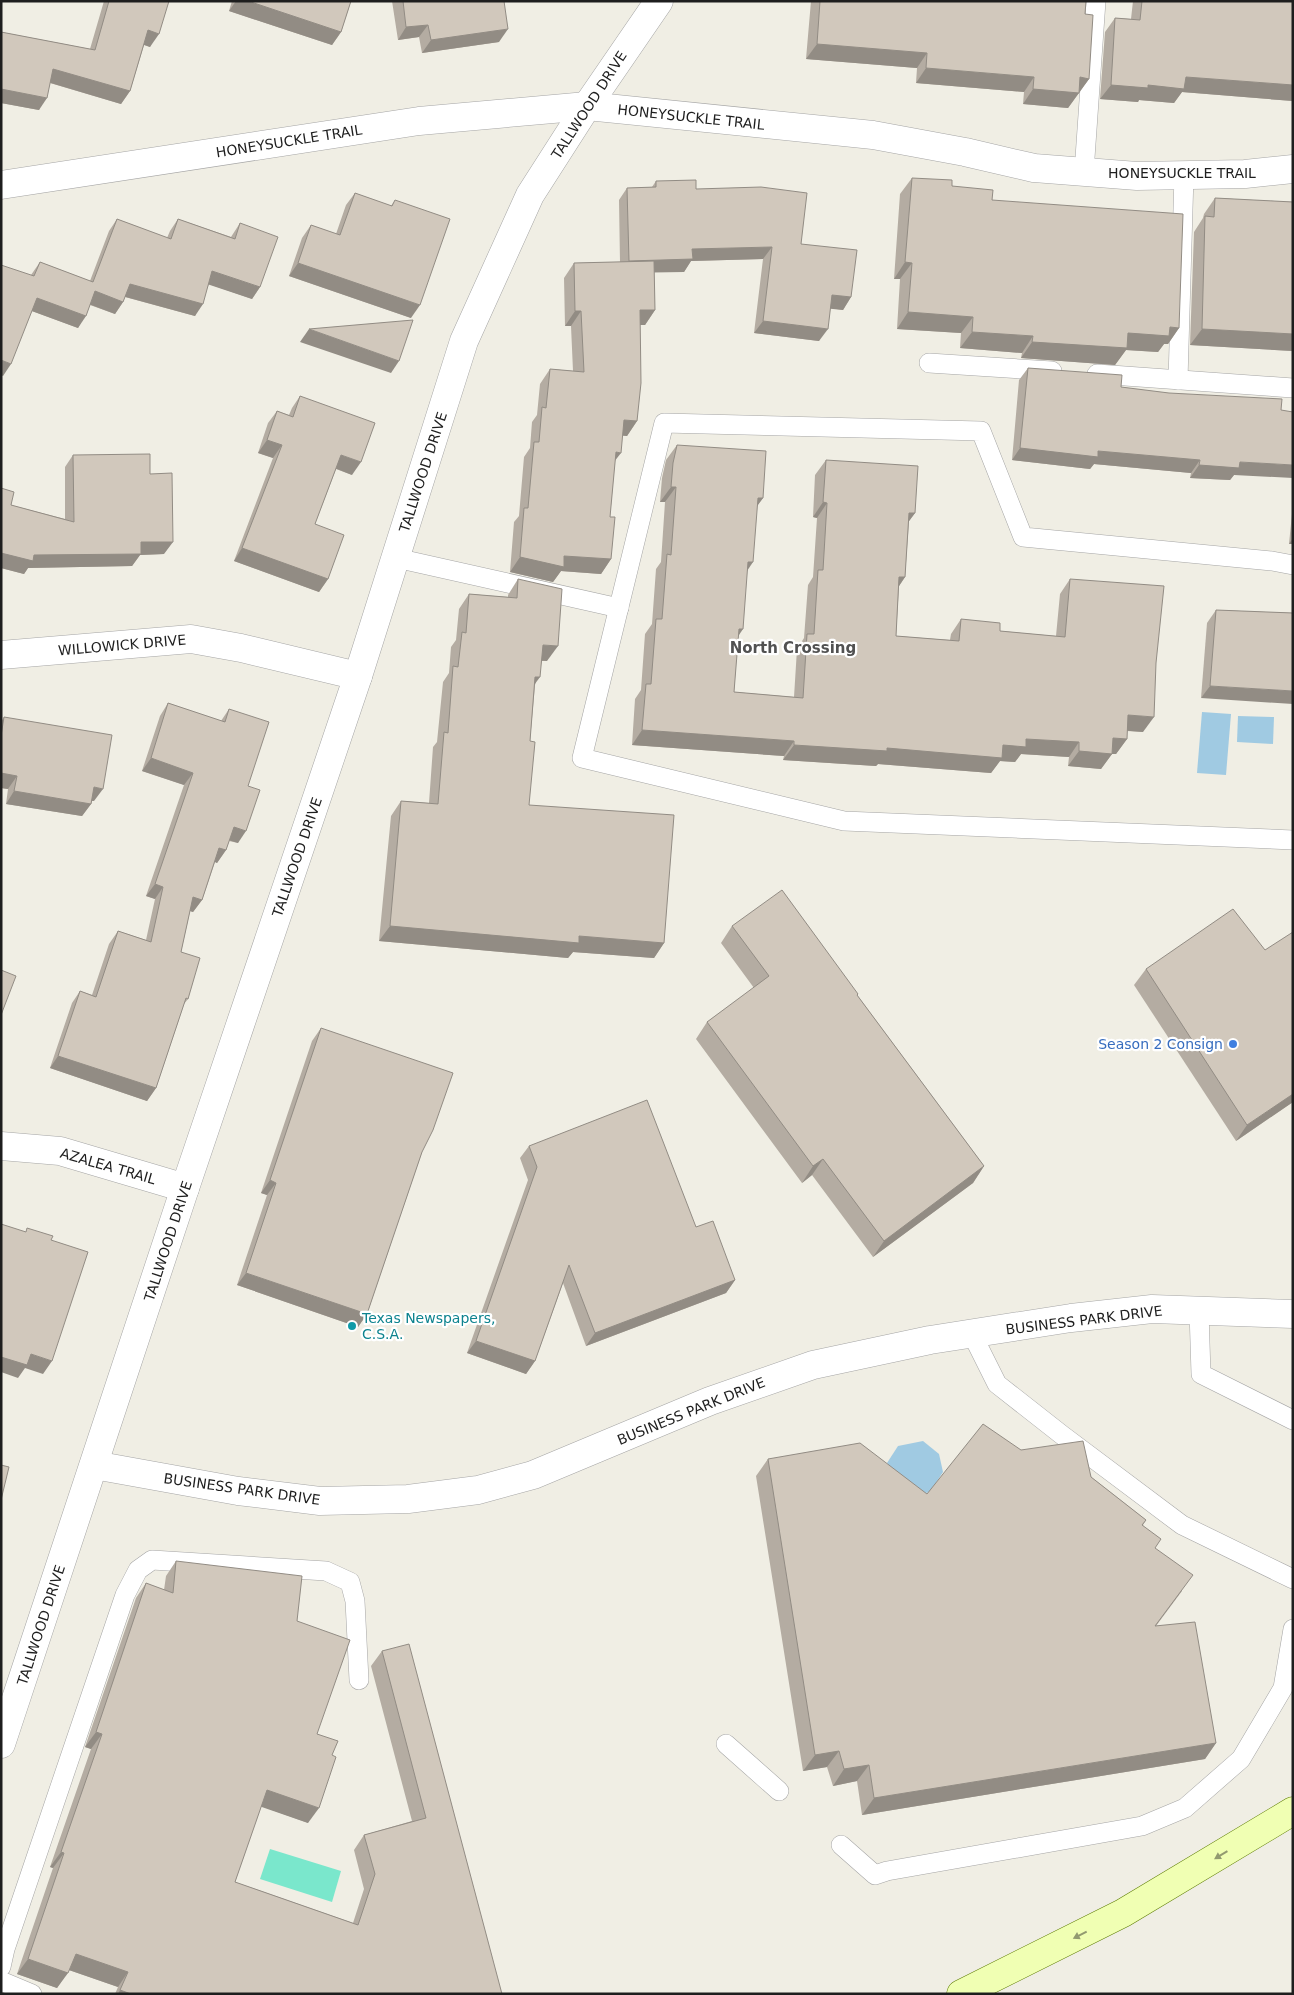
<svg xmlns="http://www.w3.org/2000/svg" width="1294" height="1995" viewBox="0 0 1294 1995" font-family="'DejaVu Sans',sans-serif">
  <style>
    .pitch { fill: #7ae7cc }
    .water { fill: #a0cae2 }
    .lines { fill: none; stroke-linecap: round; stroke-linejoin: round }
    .lane-casing { stroke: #a5a5a5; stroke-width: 20 }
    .street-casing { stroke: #a5a5a5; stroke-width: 29 }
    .secondary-casing { stroke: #5c7b00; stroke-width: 29 }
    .lane { stroke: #fff; stroke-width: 19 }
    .street { stroke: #fff; stroke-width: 28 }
    .secondary { stroke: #f0ffb3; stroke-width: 28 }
    .wall { fill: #b4aca2 }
    .shaded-wall { fill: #928c84 }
    .building { fill: #d1c8bc; stroke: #928c84 }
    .oneway { fill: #929a70 }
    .shop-dot { fill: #3f7fe0; stroke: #fff; stroke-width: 2 }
    .culture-dot { fill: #0f9aa8; stroke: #fff; stroke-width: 2 }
    .labels { text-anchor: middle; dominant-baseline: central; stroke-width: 4.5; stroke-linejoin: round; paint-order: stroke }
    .street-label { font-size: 14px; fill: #1e1e1e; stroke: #fff }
    .shop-label { font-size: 14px; fill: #366cbe; stroke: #fff; text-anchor: end }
    .culture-label { font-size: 14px; fill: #0d838f; stroke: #fff; text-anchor: start }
    .neighbourhood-label { font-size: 15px; font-weight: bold; fill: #515151; stroke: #fff }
  </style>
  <rect width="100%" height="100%" fill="#f0eee4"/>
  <polygon class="pitch" points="270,1849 341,1871 332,1902 260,1879"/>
  <g class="water">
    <polygon points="1202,712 1231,714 1226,775 1197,773"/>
    <polygon points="1238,716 1274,717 1273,744 1237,742"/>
    <polygon points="923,1441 939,1454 943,1472 930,1492 909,1497 887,1463 898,1446"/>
  </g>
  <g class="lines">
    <defs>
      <g id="lane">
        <polyline points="1084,172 1096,1"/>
        <polyline points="929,363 1052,371"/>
        <polyline points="1097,374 1293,388"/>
        <polyline points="1178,380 1184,175"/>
        <polyline points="396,558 619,608"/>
        <polyline points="1293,565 1272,561 1023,537 981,431 664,423 582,758 844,821 1293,840"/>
        <polyline points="1199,1311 1201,1374 1293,1420"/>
        <polyline points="972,1334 997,1384 1062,1435 1182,1525 1293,1579"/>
        <polyline points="726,1744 779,1791"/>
        <polyline points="841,1845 875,1875 887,1871 1142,1826 1185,1808 1241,1759 1283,1688 1293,1629"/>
        <polyline points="1,1967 5,1949 125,1595 138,1570 152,1560 326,1571 350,1582 355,1601 359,1680"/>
        <polyline points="1,1981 32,1994"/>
      </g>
      <g id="street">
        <polyline points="1,185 419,121 587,106 873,135 965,152 1034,168 1137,176 1245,174 1293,169"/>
        <polyline points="1,655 191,639 241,648 358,676"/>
        <polyline points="1,1146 60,1151 185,1188"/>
        <polyline points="94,1465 238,1491 320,1501 408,1499 478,1490 533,1475 710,1401 813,1365 930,1340 1071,1318 1152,1309 1293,1314"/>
        <polyline points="1,1744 185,1188 358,676 464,341 530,195 587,106 659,1"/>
      </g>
      <polyline id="secondary" points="961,1994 1123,1913 1293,1811"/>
    </defs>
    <use href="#lane" class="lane-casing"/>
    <use href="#street" class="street-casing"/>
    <use href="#secondary" class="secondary-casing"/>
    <use href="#lane" class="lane"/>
    <use href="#street" class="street"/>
    <use href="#secondary" class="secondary"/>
  </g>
  <g class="wall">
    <polygon points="104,1 169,1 150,47 144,45 130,91 121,104 50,83 39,110 1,103 1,32 90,49"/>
    <polygon points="232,1 351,1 341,32 332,45 229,11"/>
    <polygon points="392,1 504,1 499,42 422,53 419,37 398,40"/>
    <polygon points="811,1 1086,1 1085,14 1089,79 1068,108 1023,104 1024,92 916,83 917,68 806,59"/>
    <polygon points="1133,1 1293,1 1293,101 1182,92 1174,103 1139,100 1138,102 1100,99 1105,32 1115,18 1131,19"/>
    <polygon points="912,178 952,186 992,200 1179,328 1168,344 1164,344 1158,352 1126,350 1115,365 1021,358 1022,353 960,348 961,333 897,329 900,279 894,279 900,194"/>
    <polygon points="656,181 696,189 801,244 851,297 843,310 830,308 819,341 754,333 763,259 691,261 684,272 654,272 655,310 645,325 640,325 637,421 627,436 622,435 615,460 610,517 611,559 601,574 561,571 553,582 510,572 514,522 519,516 524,457 530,448 532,422 537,415 540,384 550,369 573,371 571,326 565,326 564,278 574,263 620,262 619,200 627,188 652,187"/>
    <polygon points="355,193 391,206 395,200 411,318 289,276 302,238 311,225 336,234 346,205"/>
    <polygon points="1215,198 1293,202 1293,351 1190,345 1194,232 1203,218 1204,214"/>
    <polygon points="117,219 167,238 170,231 178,219 231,237 240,223 260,287 252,299 209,284 195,316 125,297 123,302 115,314 90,305 78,328 32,311 3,376 31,275 40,262 90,281 109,231"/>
    <polygon points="1028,368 1121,387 1234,475 1230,480 1190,478 1191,473 1094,464 1090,469 1012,460 1019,380"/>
    <polygon points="300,396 352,475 336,469 315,524 328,579 319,592 234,561 273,458 258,453 268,423 277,411 289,415 292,408"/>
    <polygon points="677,445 763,498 757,506 747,571 738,636 734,692 794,697 797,649 804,638 808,585 813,577 817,518 813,517 815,475 826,460 915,513 909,521 905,577 899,586 896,636 950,640 951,634 961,619 1000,631 1056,636 1060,594 1070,579 1143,732 1127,731 1127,739 1116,754 1112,754 1101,769 1068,766 1069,757 1021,754 1015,762 1000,761 991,773 878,764 876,766 783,760 784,756 632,745 635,699 641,690 645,634 652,624 656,569 661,562 665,502 660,502 662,478 666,460"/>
    <polygon points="73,455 150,474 164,554 140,555 132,566 28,568 24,574 1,568 1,488 11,505 65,519 65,467"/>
    <polygon points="1293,504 1293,544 1289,544"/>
    <polygon points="518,579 547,661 542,661 535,685 530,741 529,805 664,943 654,958 573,952 568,958 379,941 391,816 401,801 429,803 433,747 437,742 443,682 449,673 451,647 456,640 459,609 469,594 508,597 508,595"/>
    <polygon points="1216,610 1293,613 1201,698 1207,623"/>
    <polygon points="168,703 221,721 229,709 248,786 238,843 229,841 226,850 217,863 215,862 202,900 193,912 190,911 181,952 188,999 184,1004 156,1088 147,1101 50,1068 72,1003 80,991 92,995 109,944 118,931 146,940 155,899 146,896 184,785 142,771 160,716"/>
    <polygon points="4,717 94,801 92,801 91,804 82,816 6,804 8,789 1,788 1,722"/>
    <polygon points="732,926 858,994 857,995 984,1166 973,1183 873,1257 812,1175 802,1183 696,1039 707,1022 754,988 721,943"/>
    <polygon points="1265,950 1293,1102 1236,1141 1134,985 1146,969"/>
    <polygon points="321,1028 422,1152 367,1314 358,1327 237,1285 267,1195 261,1193 312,1041"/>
    <polygon points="529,1146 696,1227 735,1280 726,1293 586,1346 563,1283 535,1361 526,1374 467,1353 528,1180 520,1158"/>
    <polygon points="1021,1450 1091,1477 1146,1520 1143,1525 1155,1548 1182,1591 1156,1626 1216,1743 1205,1759 862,1815 857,1781 833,1786 827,1767 803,1771 756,1476 768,1459 927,1494"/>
    <polygon points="176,1561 297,1621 317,1734 308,1823 261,1806 235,1882 353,1923 364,1889 354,1850 364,1835 412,1821 371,1666 382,1651 502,1994 115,1994 118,1987 69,1970 57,1988 17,1974 53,1868 50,1867 91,1749 85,1747 136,1598 146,1583 164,1590 166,1576"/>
  </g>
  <g class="shaded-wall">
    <polygon points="236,1 248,1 341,32 332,45 229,11"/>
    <polygon points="428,25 419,37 398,40 406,27"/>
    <polygon points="508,29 499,42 422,53 431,40"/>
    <polygon points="148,30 159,34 150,47 139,43"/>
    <polygon points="817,44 927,53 917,68 806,59"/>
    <polygon points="926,68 1034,77 1024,92 916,83"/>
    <polygon points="53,69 130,91 121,104 44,81"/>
    <polygon points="1080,77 1089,79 1068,108 1023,104 1033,89"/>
    <polygon points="1186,77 1293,85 1293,101 1182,92 1174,103 1139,100 1138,102 1100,99 1111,85 1148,85"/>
    <polygon points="1,89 47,98 39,110 1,103"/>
    <polygon points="772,247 763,259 691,261 684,272 621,273 629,261 692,249"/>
    <polygon points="905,262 912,263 900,279 894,279"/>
    <polygon points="298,263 420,305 411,318 289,276"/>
    <polygon points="212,271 260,287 252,299 204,283"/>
    <polygon points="130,284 203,304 195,316 122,296"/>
    <polygon points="95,291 123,302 115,314 86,303"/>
    <polygon points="832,295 851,297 843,310 823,308"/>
    <polygon points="37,298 86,316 78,328 29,310"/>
    <polygon points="640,310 655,310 645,325 630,325"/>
    <polygon points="575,311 581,311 571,326 565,326"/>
    <polygon points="908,312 973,317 961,333 897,329"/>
    <polygon points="763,321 828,329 819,341 754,333"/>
    <polygon points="1170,327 1179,328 1168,344 1164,344 1158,352 1126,350 1115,365 1021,358 1032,342"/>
    <polygon points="309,329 399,361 391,373 300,342"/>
    <polygon points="1202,329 1293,334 1293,351 1190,345"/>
    <polygon points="972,332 1033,336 1022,353 960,348"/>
    <polygon points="1,360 11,364 3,376 1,375"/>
    <polygon points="624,420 637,421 627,436 613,435"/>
    <polygon points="267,440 282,445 273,458 258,453"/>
    <polygon points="1020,448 1098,451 1200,460 1191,473 1094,464 1090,469 1012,460"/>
    <polygon points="616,452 621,453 610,467"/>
    <polygon points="341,455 361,462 352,475 332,467"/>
    <polygon points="1240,462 1293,465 1293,478 1234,475 1230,480 1190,478 1199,465"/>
    <polygon points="671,487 676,487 665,502 660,502"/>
    <polygon points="758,498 763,498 752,513"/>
    <polygon points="823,502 827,503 817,518 813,517"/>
    <polygon points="909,513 915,513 904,528"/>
    <polygon points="1293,538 1293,544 1289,544"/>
    <polygon points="141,542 173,542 164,554 140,555 132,566 28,568 24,574 1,568 1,553 34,555"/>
    <polygon points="242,548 328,579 319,592 234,561"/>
    <polygon points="564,556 611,559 601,574 561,571 553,582 510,572 520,557"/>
    <polygon points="748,562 753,562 743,577"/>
    <polygon points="899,577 905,577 895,592"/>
    <polygon points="739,629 743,629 733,644"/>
    <polygon points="543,645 558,646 547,661 532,660"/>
    <polygon points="535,677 540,677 529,692"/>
    <polygon points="1210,686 1293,691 1293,704 1201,698"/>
    <polygon points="1128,715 1154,717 1143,732 1118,730"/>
    <polygon points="642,730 794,741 784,756 632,745"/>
    <polygon points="1113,738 1127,739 1116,754 1112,754 1101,769 1068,766 1079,751"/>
    <polygon points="1026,739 1079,742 1069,757 1021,754 1015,762 1000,761 991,773 878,764 876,766 783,760 794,745 887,748 1003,745"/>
    <polygon points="151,758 193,773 184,785 142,771"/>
    <polygon points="1,773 17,776 8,789 1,788"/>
    <polygon points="94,787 103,789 94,801 85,800"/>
    <polygon points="14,791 91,804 82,816 6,804"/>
    <polygon points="234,827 246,831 238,843 225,839"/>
    <polygon points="219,848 226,850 217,863 211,860"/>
    <polygon points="155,884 163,887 155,899 146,896"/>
    <polygon points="193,897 202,900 193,912 184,909"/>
    <polygon points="390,926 579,936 664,943 654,958 573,952 568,958 379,941"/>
    <polygon points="58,1056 156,1088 147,1101 50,1068"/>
    <polygon points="1293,1094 1293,1102 1236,1141 1247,1125"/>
    <polygon points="823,1159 812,1175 802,1183 813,1166"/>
    <polygon points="984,1166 973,1183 873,1257 884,1241"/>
    <polygon points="270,1180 276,1183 267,1195 261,1193"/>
    <polygon points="246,1273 367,1314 358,1327 237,1285"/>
    <polygon points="735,1280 726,1293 586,1346 595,1333"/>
    <polygon points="476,1341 535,1361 526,1374 467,1353"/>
    <polygon points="31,1354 52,1361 43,1374 25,1368 18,1378 1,1372 1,1357"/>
    <polygon points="96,1732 102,1734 91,1749 85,1747"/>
    <polygon points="1216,1743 1205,1759 862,1815 874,1798"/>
    <polygon points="839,1751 827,1767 803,1771 815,1755"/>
    <polygon points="869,1765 857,1781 833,1786 844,1769"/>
    <polygon points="267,1790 319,1808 308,1823 256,1805"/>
    <polygon points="61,1852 64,1853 53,1868 50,1867"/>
    <polygon points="76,1954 128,1972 118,1987 66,1969"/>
    <polygon points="28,1959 68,1973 57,1988 17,1974"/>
    <polygon points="120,1990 131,1994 118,1994"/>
  </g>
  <g class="building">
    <polygon points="109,1 169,1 159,34 148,30 130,91 53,69 47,98 1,89 1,32 95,50"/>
    <polygon points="248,1 351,1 341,32"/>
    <polygon points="403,1 504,1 508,29 431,40 428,25 406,27"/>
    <polygon points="820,1 1086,1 1085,14 1093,15 1089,79 1080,77 1079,93 1033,89 1034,77 926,68 927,53 817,44"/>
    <polygon points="1142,1 1293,1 1293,85 1186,77 1184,89 1148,85 1148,88 1111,85 1115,18 1140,20"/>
    <polygon points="912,178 952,180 952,186 993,190 992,200 1183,214 1179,328 1170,327 1169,336 1128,333 1127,348 1032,342 1033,336 972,332 973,317 908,312 912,263 905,262"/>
    <polygon points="696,180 696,189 761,187 807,193 801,244 857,250 851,297 832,295 828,329 763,321 772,247 692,249 693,259 629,261 627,188 656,187 656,181"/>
    <polygon points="355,193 392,206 395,200 450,219 420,305 298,263 311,225 340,235"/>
    <polygon points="1215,198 1293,202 1293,334 1202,329 1205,216 1214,217"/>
    <polygon points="117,219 171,239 178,219 235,239 240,223 278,237 260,287 212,271 203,304 130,284 123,302 95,291 86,316 37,298 11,364 1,360 1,265 34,276 40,262 93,282"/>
    <polygon points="654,261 655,310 640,310 641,383 637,421 624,420 621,453 616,452 610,517 615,517 611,559 564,556 564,567 520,557 524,508 528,508 534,442 539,442 542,407 546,408 550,369 584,372 581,311 575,311 574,263"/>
    <polygon points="413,320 399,361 309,329"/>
    <polygon points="1028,368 1122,375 1121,387 1169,393 1282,399 1281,410 1293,412 1293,465 1240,462 1239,468 1199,465 1200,460 1098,451 1098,457 1020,448"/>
    <polygon points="300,396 375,423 361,462 341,455 315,524 344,535 328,579 242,548 282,445 267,440 277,411 293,417"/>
    <polygon points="677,445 766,451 763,498 758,498 753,562 748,562 743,629 739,629 734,692 803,698 807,634 814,634 818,570 823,570 827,503 823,502 826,460 918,466 915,513 909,513 905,577 899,577 896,636 959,641 961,619 1000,623 1000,631 1065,637 1070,579 1164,586 1156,663 1154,717 1128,715 1127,739 1113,738 1112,754 1079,751 1079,742 1026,739 1026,747 1003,745 1002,758 887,748 887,751 794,745 794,741 642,730 646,684 651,684 656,619 662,619 667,554 671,555 676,487 671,487 673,463"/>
    <polygon points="150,454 150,474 172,473 173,542 141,542 141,554 34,555 33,561 1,553 1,488 14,492 11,505 74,522 73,455"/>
    <polygon points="518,579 562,589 558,646 543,645 540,677 535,677 530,741 535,742 529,805 674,815 664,943 579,936 579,943 390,926 401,801 438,804 444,732 448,733 453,666 458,667 462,632 466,633 469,594 517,598"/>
    <polygon points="1216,610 1293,613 1293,691 1210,686"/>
    <polygon points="168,703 225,722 229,709 269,722 248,786 260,790 246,831 234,827 226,850 219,848 202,900 193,897 181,952 200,958 188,999 186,998 156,1088 58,1056 80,991 96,997 118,931 151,942 163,887 155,884 193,773 151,758"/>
    <polygon points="4,717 112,735 103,789 94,787 91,804 14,791 17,776 1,773 1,736"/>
    <polygon points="782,890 858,994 857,995 984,1166 884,1241 823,1159 813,1166 707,1022 769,976 732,926"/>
    <polygon points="1233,909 1265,950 1293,932 1293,1094 1247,1125 1146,969"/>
    <polygon points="1,970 16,976 1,1015"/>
    <polygon points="321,1028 453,1073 433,1130 422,1152 367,1314 246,1273 276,1183 270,1180"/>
    <polygon points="647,1100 696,1227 713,1221 735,1280 595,1333 569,1265 535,1361 476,1341 537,1167 529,1146"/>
    <polygon points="1,1224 26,1232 27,1228 53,1236 51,1240 88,1252 52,1361 31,1354 27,1365 1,1357"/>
    <polygon points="983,1424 1021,1450 1083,1441 1091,1477 1146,1520 1142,1525 1161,1539 1155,1548 1193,1575 1155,1626 1195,1622 1216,1743 874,1798 869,1765 844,1769 839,1751 815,1755 768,1459 860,1443 927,1494"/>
    <polygon points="1,1465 9,1467 1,1500"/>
    <polygon points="176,1561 302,1576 297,1621 350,1640 317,1734 338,1741 332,1755 336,1757 319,1808 267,1790 235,1882 358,1925 375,1874 364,1835 426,1818 382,1651 409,1644 502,1994 131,1994 120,1990 128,1972 76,1954 68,1973 28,1959 64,1853 61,1852 102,1734 96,1732 146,1583 173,1593"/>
  </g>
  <defs><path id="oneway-solid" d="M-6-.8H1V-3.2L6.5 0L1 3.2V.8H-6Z" transform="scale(1.25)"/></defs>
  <g class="oneway">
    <use href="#oneway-solid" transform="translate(1221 1855) rotate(149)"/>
    <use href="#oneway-solid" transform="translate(1080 1935) rotate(153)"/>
  </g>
  <circle class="shop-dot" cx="1233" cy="1044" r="5"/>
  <circle class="culture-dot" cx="352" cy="1326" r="5"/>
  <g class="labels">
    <g class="street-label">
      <text transform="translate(589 105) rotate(-57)">TALLWOOD DRIVE</text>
      <text transform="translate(691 117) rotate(6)">HONEYSUCKLE TRAIL</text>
      <text transform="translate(289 141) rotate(-9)">HONEYSUCKLE TRAIL</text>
      <text x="1182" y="173">HONEYSUCKLE TRAIL</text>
      <text transform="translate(423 472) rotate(-72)">TALLWOOD DRIVE</text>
      <text transform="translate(122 645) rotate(-5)">WILLOWICK DRIVE</text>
      <text transform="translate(297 857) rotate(-71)">TALLWOOD DRIVE</text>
      <text transform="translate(108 1166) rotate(16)">AZALEA TRAIL</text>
      <text transform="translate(168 1241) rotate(-72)">TALLWOOD DRIVE</text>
      <text transform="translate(1084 1320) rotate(-7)">BUSINESS PARK DRIVE</text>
      <text transform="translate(691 1411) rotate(-22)">BUSINESS PARK DRIVE</text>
      <text transform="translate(242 1489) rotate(8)">BUSINESS PARK DRIVE</text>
      <text transform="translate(41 1625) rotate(-72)">TALLWOOD DRIVE</text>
    </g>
    <g class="shop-label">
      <text x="1223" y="1044">Season 2 Consign</text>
    </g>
    <g class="culture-label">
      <text x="362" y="1318">Texas Newspapers,<tspan x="362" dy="16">C.S.A.</tspan></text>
    </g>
    <g class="neighbourhood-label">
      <text x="793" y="648">North Crossing</text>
    </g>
  </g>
  <rect width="1294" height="1995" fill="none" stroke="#1e1e1e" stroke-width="5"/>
</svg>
